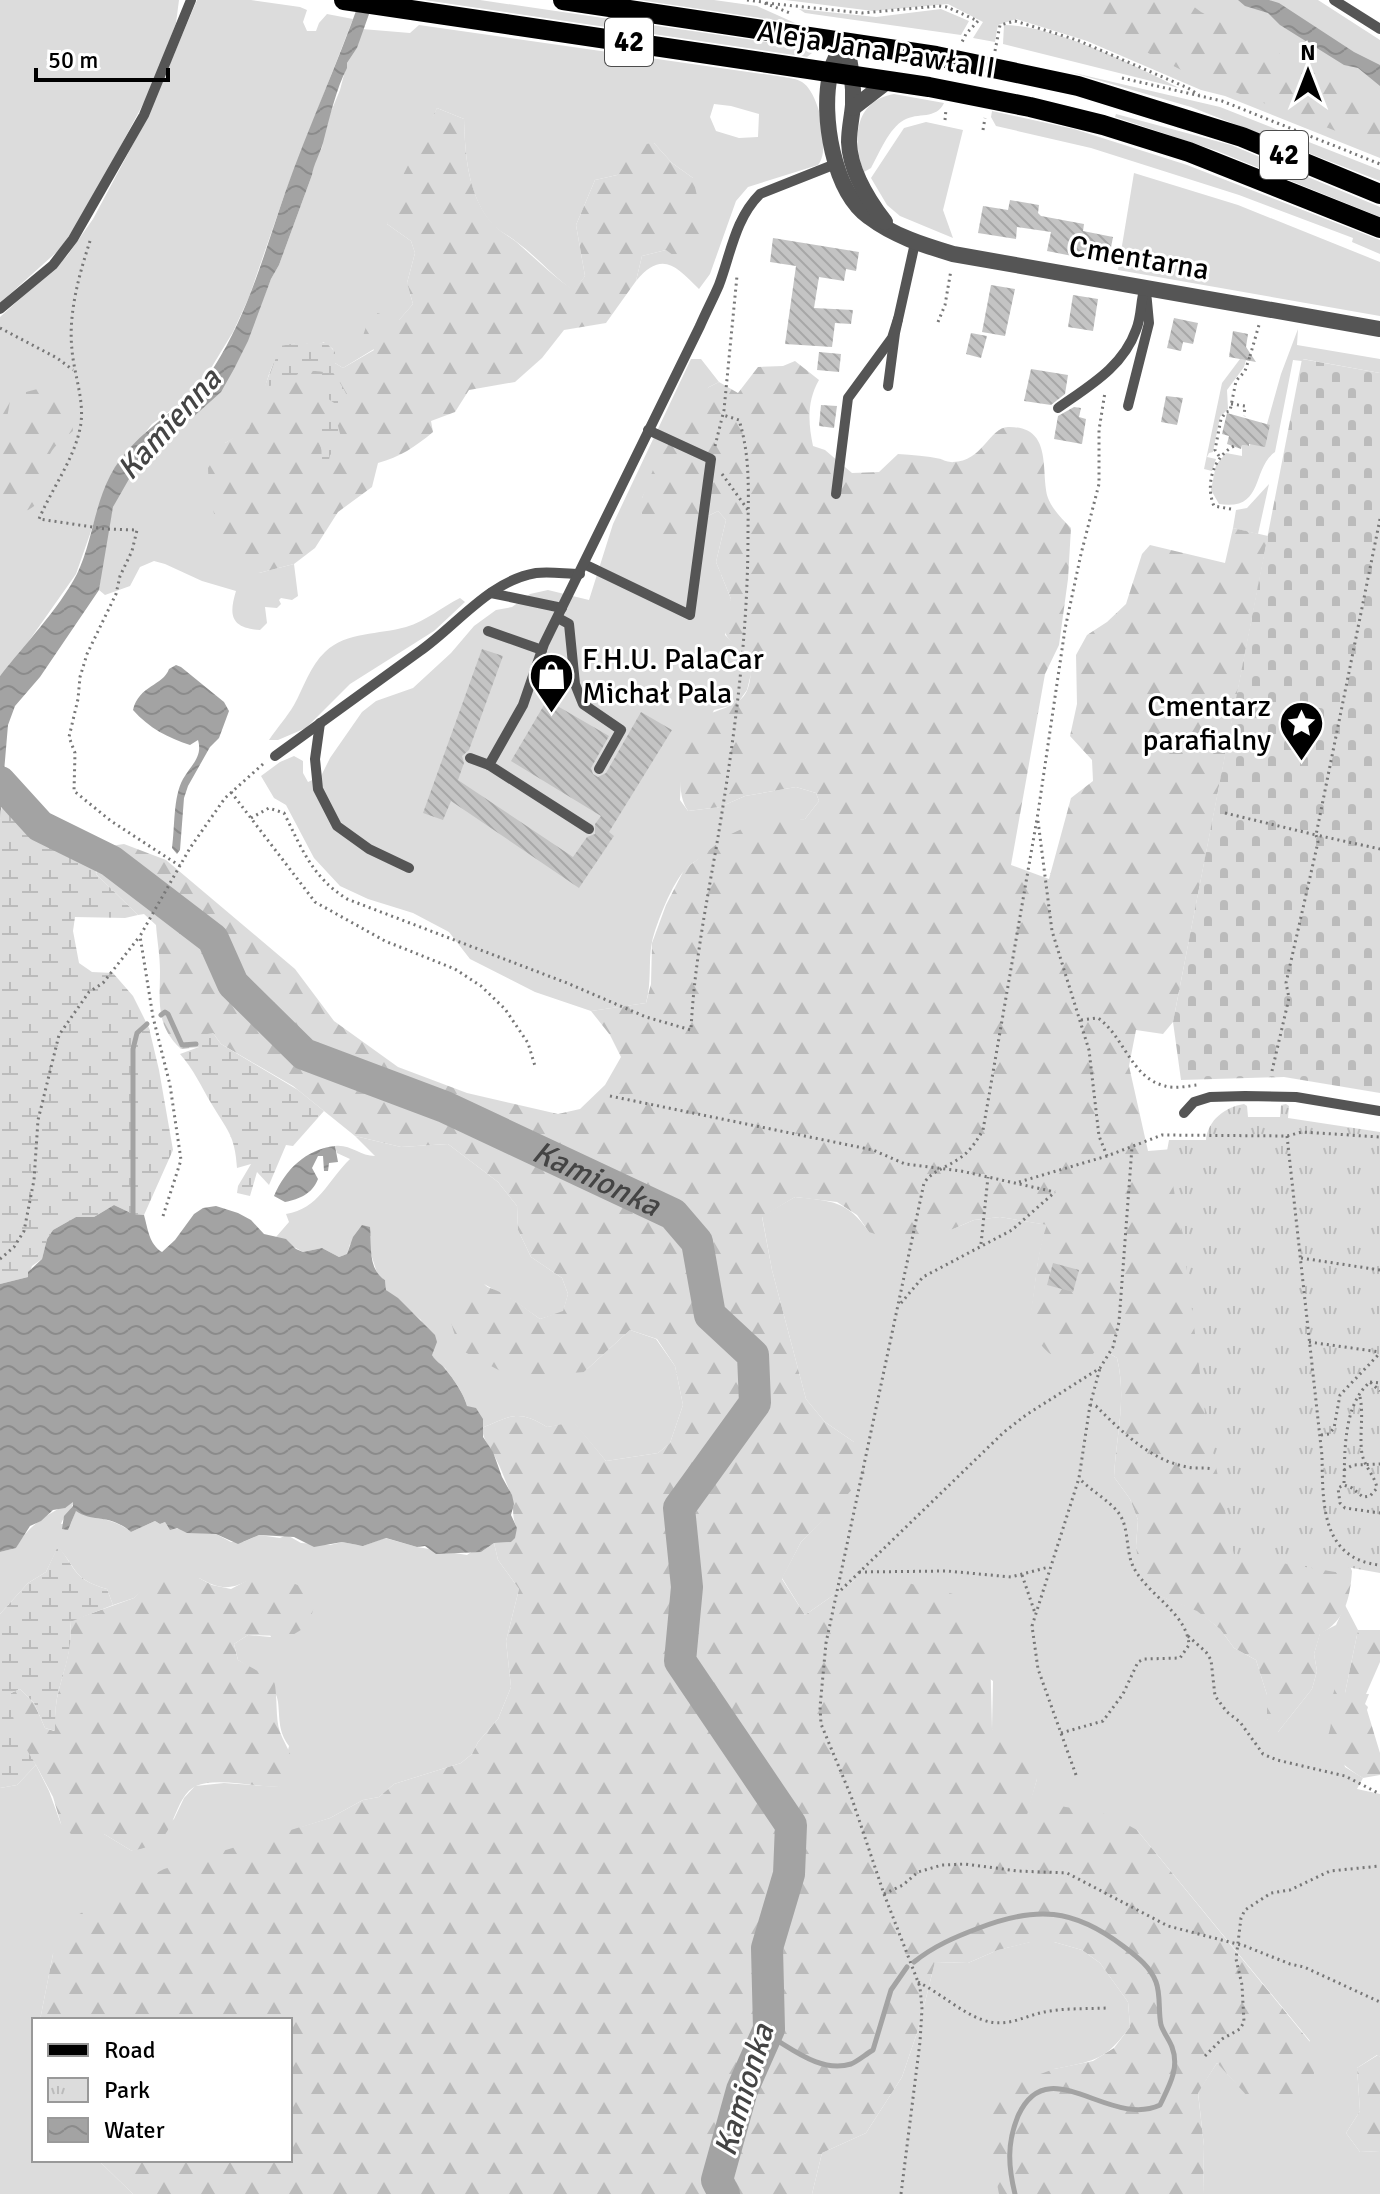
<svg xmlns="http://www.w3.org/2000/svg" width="1380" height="2194" viewBox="0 0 1380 2194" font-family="Signika,sans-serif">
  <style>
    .green { fill: #dcdcdc; fill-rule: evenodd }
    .forest { fill: url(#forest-firs) }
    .wetland { fill: url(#wetland-marsh) }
    .cemetery { fill: url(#cemetery-stones) }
    .park { fill: url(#park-tufts) }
    .water { fill: url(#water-waves) }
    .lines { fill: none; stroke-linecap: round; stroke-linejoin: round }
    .stream { stroke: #a3a3a3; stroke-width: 5 }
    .river { stroke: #a3a3a3; stroke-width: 32 }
    .building { fill: url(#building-back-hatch) }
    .path { stroke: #777; stroke-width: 3; stroke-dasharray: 2 4; stroke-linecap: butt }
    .service { stroke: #555; stroke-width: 10 }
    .minor { stroke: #555; stroke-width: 16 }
    .primary { stroke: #000; stroke-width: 20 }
    .labels { text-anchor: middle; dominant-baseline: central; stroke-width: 6; stroke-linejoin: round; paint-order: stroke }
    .shield { fill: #fff; stroke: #4c4c4c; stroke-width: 2 }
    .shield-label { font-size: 28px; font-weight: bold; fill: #000 }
    .street-label { font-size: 30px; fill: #000; stroke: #fff }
    .poi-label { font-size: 30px; fill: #000; stroke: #fff; text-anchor: start }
    .water-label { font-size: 32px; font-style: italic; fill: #444; stroke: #fff }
  </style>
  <defs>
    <pattern id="forest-firs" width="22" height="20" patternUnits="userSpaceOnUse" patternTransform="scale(2)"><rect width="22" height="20" fill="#dcdcdc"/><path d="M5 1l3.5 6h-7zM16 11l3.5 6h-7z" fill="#bbb"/></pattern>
    <pattern id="wetland-marsh" width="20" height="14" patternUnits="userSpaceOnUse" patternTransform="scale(2)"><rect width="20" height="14" fill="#dcdcdc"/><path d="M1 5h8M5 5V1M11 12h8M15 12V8" fill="none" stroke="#bbb"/></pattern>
    <pattern id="cemetery-stones" width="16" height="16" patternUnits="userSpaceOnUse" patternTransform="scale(2)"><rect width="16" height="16" fill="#dcdcdc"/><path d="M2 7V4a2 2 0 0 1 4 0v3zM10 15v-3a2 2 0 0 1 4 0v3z" fill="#bbb"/></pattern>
    <pattern id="park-tufts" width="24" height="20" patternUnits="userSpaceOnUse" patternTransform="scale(2)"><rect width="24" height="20" fill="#dcdcdc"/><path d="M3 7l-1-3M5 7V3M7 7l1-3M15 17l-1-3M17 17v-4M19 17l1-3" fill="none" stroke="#bbb"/></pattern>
    <pattern id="water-waves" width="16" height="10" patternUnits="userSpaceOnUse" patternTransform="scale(2)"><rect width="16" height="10" fill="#a3a3a3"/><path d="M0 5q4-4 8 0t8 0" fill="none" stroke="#8b8b8b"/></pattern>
    <pattern id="building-back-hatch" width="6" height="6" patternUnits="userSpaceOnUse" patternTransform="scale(2)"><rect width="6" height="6" fill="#c4c4c4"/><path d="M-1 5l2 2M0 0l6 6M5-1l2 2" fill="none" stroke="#a7a7a7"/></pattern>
  </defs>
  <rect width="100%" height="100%" fill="#fff"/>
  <g class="green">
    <polygon points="0,0 179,0 176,23 150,91 86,211 60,249 0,303"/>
    <polygon points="197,0 251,0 300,7 307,10 303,22 307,31 316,31 319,23 327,14 353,19 285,193 249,297 233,332 202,383 181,403 152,424 110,477 76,574 19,655 0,676 0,317 67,256 93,219 147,118"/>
    <polygon points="424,0 480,0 808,48 812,53 807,57"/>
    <polygon points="639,0 714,0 757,6 795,23"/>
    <polygon points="785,0 1318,0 1380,40 1380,158 1225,96 1201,90 1087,41 1016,19 998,25 995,42 973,38 983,22 948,4 873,11"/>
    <polygon points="799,9 876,17 941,9 969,21 961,35 805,13"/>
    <path d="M419,25l365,52c5,1 13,2 18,5 18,11 29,68 16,83l-70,22 -12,14 -26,73 -11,15c-23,-23 -37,-39 -63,-8l6,-25 24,-6 27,-72 -21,-15 -18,-20 -37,32 -22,5 -19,45 9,51 -11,15c-20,-14 -36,-33 -56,-48 -8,-7 -18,-11 -25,-18 -25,-28 -28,-70 -29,-106l-27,-11 -50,116 24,17 4,12 -8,30 6,21 -39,45 -31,19 -8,-5 -2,-14 -9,-7c-12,7 -24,-4 -36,4 -27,18 -21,67 -41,84 -6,5 -15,9 -22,13l34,130 35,-9 4,32 -6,4 -11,-2 -2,2 2,4 -4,4 -12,-1 2,16 -7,7c-28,-2 -32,-13 -24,-39l-34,-10 -37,-17 -11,-3 -14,6 -10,19 -25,9 -6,-5 6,-46 8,-37 6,-13 18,-29 23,-25 39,-30 43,-58 29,-73 8,-14 33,-90 3,-16 7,-11 3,-22 15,-36 7,-27 10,-15 5,-19 48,4zM714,104l17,2 28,8 -1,23 -19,1 -23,-7 -6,-14z"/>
    <path d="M1004,25c49,0 131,40 175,63l-176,-44z"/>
    <polygon points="1070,72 1220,107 1380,170 1380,181 1191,107"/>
    <path d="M894,94l50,9c-8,17 -26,9 -40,17 -15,8 -25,34 -33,48l-7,4c-12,-32 -10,-71 30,-78z"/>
    <polygon points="992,111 1074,129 1187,165 1380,240 1380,254 1352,242 1353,238 1239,195 1091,148 996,126 991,117"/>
    <polygon points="1116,114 1231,145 1380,207 1380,217 1217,151 1115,117"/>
    <polygon points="926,122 963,130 943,210 953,238 900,216 887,205 871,178 904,128"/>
    <polygon points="1134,173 1238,205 1380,262 1380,316 1118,270"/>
    <path d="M1298,329l-1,16 83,14v14l-77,-14 -1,2 -9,-1 -18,92c-24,17 -10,59 -56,52l-8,-14 5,-25 10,-12 16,3v-11l7,1 18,-22 14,-50z"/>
    <path d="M691,359h10l18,23 -10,5 -56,89 -11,22 64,19 12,-6 8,9 -10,42 15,37 -6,36 20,19 6,20 -4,16 -10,14 -23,6 -33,71 -1,19 8,11 32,-4 25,-11 51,-9 20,6 3,8 -14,18c-28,4 -99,29 -119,50 -13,12 -30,55 -34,73 -4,20 0,40 -6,61l-55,8 -56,-19 -65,-33 -21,-27 -36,-19 -45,-14 -28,-13 -26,-28 -28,-53 -12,-7 -13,-22 19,-14 14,-6 9,5v12l5,9 13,-6 9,-18 32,-46 14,-11 37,-13 38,-35 23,-27 22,-16 16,-3 18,-13 18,-4 41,10 24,-76z"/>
    <polygon points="1240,359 1246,360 1244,367 1227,390 1228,409 1220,417 1213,452 1209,453 1207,457 1216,459 1212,471 1204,469 1222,383"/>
    <polygon points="1269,484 1258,534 1233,528 1236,510 1247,508"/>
    <path d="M460,598l5,4 -31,29 -84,53 -44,44 -28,12h-9c8,-12 18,-23 25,-35 10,-18 16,-39 31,-53 22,-21 54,-17 81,-25 20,-6 36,-20 54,-29z"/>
    <path d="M355,1136l46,11 47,-3 50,38 19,24 1,24 13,27 31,21 6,16 -5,18 -23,7 -24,-17 -32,-18 100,88 46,-42 26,9 19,27 8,39 -13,38 -12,10 -52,8 -32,-38 -27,4c-29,-18 -36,-11 -65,1v-9l-15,-13c-3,-13 -14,-27 -22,-38l-7,-3 -6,-10 -11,-35 -35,-30 -1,-10 -7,-4 -8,-25 1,-15 -21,8 -3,10 -8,3 -17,-9 -19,4 -27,-15 13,-15 -3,-8c33,-5 42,-34 64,-55l-13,-6 -2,-7c15,-2 25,10 40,10z"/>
    <path d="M795,1197c36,4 52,3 74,35l84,-3 21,-9 26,-3 48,8c-13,32 -12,67 -19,100l66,27h12l10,6c10,41 -1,78 -3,119l16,22 8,21 -2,26 14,46 47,18 23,19 14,19 22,12 11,35v24l11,13 34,-43 5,-18 -3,-17 6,-21 16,-8 9,-20 13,25 -13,63 -11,28 11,46 18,11 -6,11 23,5v263l-3,-2 -20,13 3,43 -14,22 14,19 20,-1v43h-177l1,-48 -6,-54 19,-29 33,35 60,-57 -173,-211 -111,-15 11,-36 -45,-50 1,-48 -138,-101 -50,35 -23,-37 19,-36 35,-35 18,-65 -29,-20 -19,-23 -34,-129 -10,-54z"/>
    <path d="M74,1501c-1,8 -10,14 -13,23l10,-1 5,-13c19,9 38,8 55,22l24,-11 5,3 5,-2 3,5 48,7 15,8h12l16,-7 21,3 7,-3 14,8 29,2 12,-3 21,4 22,-8 32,9 50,8 6,-4 8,1 13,-9 4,17 21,29 -13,52 5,46 -13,32 -20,23 -6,12 -11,9 -67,21 -15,13 -16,3 -33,18 -28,9 -249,127 -13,66h-6v140h64l35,34h-133v-406l17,-3 19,-20 13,26 12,33 43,10 28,17 42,-32 10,-21 11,-12 29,-3 55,4 10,-41c-11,-15 -9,-26 -11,-44 -2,-19 -25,-32 -40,-42l-4,-16 14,-9 23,2 -24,-56c-19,10 -30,7 -48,-3l-56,12 -9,8 -21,7 -6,-16c-34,-10 -29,-19 -49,-42l-12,25 -18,11 -28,31v-62l16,-4c13,-25 34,-35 58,-47z"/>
    <path d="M1030,1942h24l28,8 18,13 28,39 2,25c-25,34 -36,34 -76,42l-55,125h-187l10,-41 44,-20 36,-56 16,-47 17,-68 33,1 30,-13z"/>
  </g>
  <g class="forest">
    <polygon points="1094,0 1185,0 1201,12 1338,85 1358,108 1380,104 1380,148 1191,75 1121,39"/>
    <path d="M437,108l27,11c1,36 4,78 29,105 8,9 20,14 29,23 17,15 33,31 52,43l11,-14 -9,-51 19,-45 22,-5 11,-29 26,-3 18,20 21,15 15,67 -31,13 -11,-8 -24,6 -6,25 -30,42 -42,7 -22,28 -27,24 -46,8 -14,22 -24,9 2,11c-18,15 -33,25 -55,31l-6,24 -34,25 -23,36 -21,16 -35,9 -20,-11 -21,-33 -9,-35 -1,-26 17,-25 24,-15 31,-82c16,-6 31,1 46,-4l9,10v11l8,5 31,-18 -11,-14 8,-25 28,9 14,-16 -6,-21 8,-30 -4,-12 -24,-17 3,-23z"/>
    <path d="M795,361l24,19c-12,21 -11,42 -6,66l12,4 27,23 27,-1 19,-18c14,1 29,2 43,5 1,1 11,4 12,3 29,0 37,-35 55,-35 46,-1 32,45 40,71 4,11 15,22 23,30l-3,51 -9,66 -14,29 -34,191 38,14 22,-81 22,-17 -1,-21 -22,-24 7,-32 -1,-49 11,-20 20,-13 19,-18 16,-50 8,-9 75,18 8,-35 35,8 -95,486 -10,12 -27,-4 -7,36 19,85 25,-2 179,422c-2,28 -7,50 -32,63l-6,20 3,17 -5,18 -34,43h-7l-4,-13v-24l-11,-35 -22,-12 -14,-19 -23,-18 -47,-19 -10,-17 -4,-29 2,-26 -8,-21 -16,-22c2,-41 13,-78 3,-119l-10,-6h-12l-15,14c-30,-8 -36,-14 -52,-41 8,-33 7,-68 19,-100l-47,-8 -26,3 -21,9 -57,12 -27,-9 -12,-17 -20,-13 -42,-5 -33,20 10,53 34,129 19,23 29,20 11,32 -29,34 -35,34 -19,37 23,36 50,-35 49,2 53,13 33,51 2,83 40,9 5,41 -10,36 28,-10 55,10 27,15 173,212 5,39 -18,22 -48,-5 -32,-35 -19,30 6,53 -1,48h-204l-13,-67 9,-21 21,-23 38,-14 39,-8 21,-13 16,-21 -2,-25 -28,-39 -18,-13 -28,-8h-23l-33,8 -30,13 -33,-1 -17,68 -16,47 -36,56 -44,20 -10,41h-679l-35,-34h192v-140h-250l13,-66 17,-35 94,-50 166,-51 33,-18 16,-3 15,-13 67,-21 11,-9 6,-12 20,-23 13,-32 -5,-46 13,-52 -21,-29 -4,-17 17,-1 6,-14c-7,-13 -1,-23 -7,-36 -5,-12 -9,-24 -15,-35 -5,-11 -12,-16 -13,-29 29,-12 36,-19 65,-1l27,-5 32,39 52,-8 12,-10 13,-38 -8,-39 -18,-27 -27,-9 -46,42 -40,3 -38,-1 -45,-24c-11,-28 -19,-41 5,-65 29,-2 51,17 74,34l23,-8 5,-17 -6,-16 -31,-21 -13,-27 -1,-24 -19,-24 -50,-38 -47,3 -46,-11 -62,-50 -72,-42 -8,-11 -13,14 -19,2c-26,-24 -21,-48 -21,-78 0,-16 -3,-31 -4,-46l-12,-11 -6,1 -42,-41 8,-27 20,-3 42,16 129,109 39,52 64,46 69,26 91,21 22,-5 25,-24 16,-28 -11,-22 -19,-24 55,-8 5,-19 1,-41 14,-38 18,-35 43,-34 25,-12 53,-5 14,-18 -3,-8 -20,-6 -51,9 -25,11 -32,4c-9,-14 -7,-25 -8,-41 -4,-73 57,-48 68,-82 12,-37 -25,-40 -25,-65 0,-8 5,-17 8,-24l-15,-37 10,-42 -8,-9 -12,6 -23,31 -20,-7 -21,-25v-18l20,-51 18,-27 29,-33 10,-5 19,11 20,-26 25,-1z"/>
    <path d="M0,373l13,11 -6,34 4,11 12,-6 3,-31 19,-5 16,4 4,9 -2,12 9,10 1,9c-8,7 -18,13 -23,23 -8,18 0,49 -25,57 -10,3 -14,4 -25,1z"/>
    <path d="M166,1573l33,5 13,7 19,4 15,-8 27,-6 27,11 14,20 -5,19 -18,11 -43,-1 -14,9 4,16 36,20c4,17 1,38 6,52 6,16 15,24 13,43l-14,12c-23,0 -63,-10 -83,-1 -21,10 -20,45 -40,57 -6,4 -17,6 -24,8l-28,-17 -29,4 -14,-14 -8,-27 -17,-32 -16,-22 -10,-22 1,-28 9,-4 14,14 11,25 9,3c1,-11 1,-22 3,-33 6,-28 16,-47 13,-77l64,-23 21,-21z"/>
    <path d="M1358,1630h22v32l-14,32h3l-4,10 3,3 -1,3 13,43v22l-17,3c-21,-13 -27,-18 -35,-42 7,-19 0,-29 7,-48l10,5z"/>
    <polygon points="1378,2055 1380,2057 1380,2151 1360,2152 1346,2133 1360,2111 1357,2068"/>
  </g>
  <g class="wetland">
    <path d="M303,342l11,4 12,-4c9,11 11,14 6,29 8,12 16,22 18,36l-14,12 5,18 -2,12 -9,6 -2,9 -5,3 -4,-2c4,-9 4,-20 -4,-27l-1,-20 13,1 6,-2 4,-12 -10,-7 -8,-17 4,-9c-31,-5 -30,13 -54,14l-2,-3 13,-37z"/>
    <polygon points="3,797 71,851 95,860 96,874 138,915 125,918 75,917 73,931 79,963 92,972 113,973 133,996 149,1028 159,1070 173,1150 144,1215 133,1214 114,1205 94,1217 76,1217 53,1230 47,1239 42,1259 32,1266 28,1277 0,1284 0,819"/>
    <path d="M213,1033l8,11 77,46 26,21 -31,35 -7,-1 -17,40 -12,-13 -7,24 -13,-3 1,-7 13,-22 -14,4c-2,-33 -10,-38 -26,-65 -10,-17 -17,-33 -31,-49l19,-7 -3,-11z"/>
    <path d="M58,1546c19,24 15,33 49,43l6,16 -43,17c3,31 -7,48 -13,76 -2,11 -2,23 -2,33l-10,-3 -11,-25 -14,-14 -9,4c-1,29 10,48 25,72l-19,20 -17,3v-174l28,-31 18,-11z"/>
  </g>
  <polygon class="cemetery" points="1302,359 1380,373 1380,1093 1284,1077 1181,1080 1173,1022"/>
  <path class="park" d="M1244,1104l3,2 1,11h32l1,-12 5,-1 3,2 -1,12 92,14v441l-39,-7v7l-107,-18 -29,-142 -21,-166 -17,-96 2,-11h37c2,-20 19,-33 38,-36z"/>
  <g class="water">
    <path d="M360,0h14l-17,48 -10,15v5c-11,21 -18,52 -24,75 -3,11 -9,20 -11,32l-33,90 -8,14 -23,62 -14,28 -13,23 -30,27 -17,9 -37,37 -24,42 -14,83 -59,87 -25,29 -7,19 -8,94v-143c25,-32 58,-66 77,-102 15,-31 17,-67 33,-98 25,-48 75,-65 104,-109 34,-53 51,-116 71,-174 23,-65 52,-128 75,-193z"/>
    <polygon points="1238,0 1269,0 1279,3 1354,52 1380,65 1380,86 1358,68 1344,65 1280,25 1268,13 1245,6"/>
    <path d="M176,665l5,2 43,35 5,9 -10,27 -9,9 -22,39 -4,12 -4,52 -3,4 -5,-6c3,-21 1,-51 11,-69 8,-14 20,-22 15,-39l-8,5c-22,-7 -41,-17 -57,-35 6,-25 30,-24 36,-41z"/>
    <path d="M335,1146l3,16 -9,1 -1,8h-4l-1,-15h-5l-6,12 6,11c-6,15 -18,20 -33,23l-11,-6c11,-26 32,-47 61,-50z"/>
    <path d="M114,1205l19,9 11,1c4,14 5,29 18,37l13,-12 19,-26 9,-6 13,-2 22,7 13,7 13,14 22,5 10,10 7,3 19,-4 17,9 8,-3 6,-17 9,-12 8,2c2,17 -3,42 15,53l1,10 12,8 37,37 2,7 -5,13c5,8 9,8 14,15 7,8 19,26 21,36l9,2 7,11v18l10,15 9,25 10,18 2,9 -3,11 6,13 -2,10 -4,4 -17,1 -13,9 -45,2 -11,-8 -8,1 -31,-9 -23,8 -21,-4 -28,5 -20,-10 -35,-2 -21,9 -22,-10 -29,-1 -10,-5 -7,2 -5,-8 -5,2 -5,-3 -24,11c-22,-19 -38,-9 -55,-21l-8,19 -6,-1 2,-13 9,-10v-4l-8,6 -12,2 -12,11 -11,5 -14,22 -16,4v-268l28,-7v-5l14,-13 5,-20 6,-9 23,-13h18z"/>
  </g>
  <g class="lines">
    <g class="stream">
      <polyline points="161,1015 165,1012 168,1014 182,1045 196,1044"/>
      <polyline points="133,1214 133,1049 137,1033 147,1024"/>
      <path d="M914,1962c20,-16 41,-25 65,-34 57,-22 94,-20 144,18 13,10 27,20 33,36 5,13 2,29 5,43 2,7 8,14 11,22 8,21 -3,39 -12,58 -51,24 -112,-56 -142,11 -11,27 -10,50 -3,78"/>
      <path d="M769,2023l6,1 5,8 -2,9c21,13 46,31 73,23 7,-3 15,-10 22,-14l18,-60 16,-23"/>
    </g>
    <path class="river" id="s1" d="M0,782l40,44 71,35 102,78 20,45 71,70 141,53 228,107 24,28 13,73 43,40 2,48 -76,105 8,79 -7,74 111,164 -2,49 -22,74 2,81 -27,61 -25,90 7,14"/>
  </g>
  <g class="building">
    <polygon points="1010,200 1039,205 1038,213 1041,216 1084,224 1083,231 1113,237 1108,263 1047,251 1051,232 1017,227 1016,239 978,233 983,206 1008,210"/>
    <polygon points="773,238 859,252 856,271 846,269 844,281 819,277 814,308 853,310 851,324 835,323 832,347 785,344 796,266 770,262"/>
    <polygon points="991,285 1015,289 1005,336 982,332"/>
    <polygon points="1073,295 1098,299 1093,331 1068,327"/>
    <polygon points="1174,318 1198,323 1193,344 1183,342 1181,351 1167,348"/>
    <polygon points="1233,331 1248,334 1246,347 1256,362 1229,357"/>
    <polygon points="971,333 987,336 981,358 966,354"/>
    <polygon points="819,352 841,354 839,372 817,370"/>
    <polygon points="1031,369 1068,375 1065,394 1051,405 1024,401"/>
    <polygon points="1166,396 1183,398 1177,425 1161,422"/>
    <polygon points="821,405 837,406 834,428 819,426"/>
    <polygon points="1074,407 1081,408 1079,417 1086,419 1082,444 1054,439 1058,416"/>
    <polygon points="1227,413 1270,425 1265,447 1249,444 1249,446 1242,445 1241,449 1227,444 1229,436 1222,434"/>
    <polygon points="482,649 503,656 469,750 462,756 464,763 458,780 573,857 587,837 595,834 595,824 601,816 511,761 547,700 609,736 591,768 593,774 598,777 606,773 641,712 672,730 609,832 614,836 579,888 451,801 443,820 423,813"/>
    <polygon points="1053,1263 1079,1270 1073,1292 1047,1285"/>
  </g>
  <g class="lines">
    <g class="path">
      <polyline points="747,0 762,2 790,13"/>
      <polyline points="766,3 862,13 939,6 947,7 978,21 966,34 961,44"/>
      <polyline points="995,51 1000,25 1015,21 1077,40 1188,88 1199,95"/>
      <polyline points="1122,78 1222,101 1380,164"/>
      <polyline points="945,120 946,109"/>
      <polyline points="983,130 985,118"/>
      <path d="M90,241c-11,34 -22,73 -18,109 2,24 12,49 9,73 -5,34 -29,65 -42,96l67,10 31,1 -5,21 -12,25 -4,18 -29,60 -7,23 -2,22 -9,38 6,16 -1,38 37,30 69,45"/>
      <polyline points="938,322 945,305 951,270"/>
      <polyline points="0,328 57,358 73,370"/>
      <polyline points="1250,356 1259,325"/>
      <polyline points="1231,404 1245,406 1244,416"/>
      <polyline points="715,446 724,410 737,276"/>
      <polyline points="1219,456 1215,450 1221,419 1226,412 1230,411 1236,381 1245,371 1250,356 1248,356"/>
      <polyline points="722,474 748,510"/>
      <path d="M1231,509l-17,-3c-9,-21 -1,-49 20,-60"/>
      <polyline points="231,792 315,902 385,941 455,969 481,986 505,1009 528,1043 535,1066"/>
      <polyline points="1225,813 1316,835 1380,519"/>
      <path d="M251,818l18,-10 15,5c18,36 28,64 63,86l220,84 79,34 45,13c3,-64 15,-124 26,-187 17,-102 31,-205 31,-309 0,-39 3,-76 -9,-114l-16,-5"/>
      <polyline points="1038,821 1052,931 1089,1050 1099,1136 1107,1156"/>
      <path d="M1081,1020l17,-2c26,18 33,60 67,68 9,3 23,0 32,-1"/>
      <polyline points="1272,1071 1289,998 1286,983 1318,842 1316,835 1380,849"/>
      <polyline points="610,1096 873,1150 905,1164 961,1171 1055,1192"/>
      <path d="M1287,1136l35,320c1,45 -2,103 58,109"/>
      <polyline points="1019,1182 1107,1156 1162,1135 1287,1136 1302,1132 1380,1137"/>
      <polyline points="163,1216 181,1160 170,1085 153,1017 140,936 190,848 225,798 263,764"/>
      <polyline points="981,1244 988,1177"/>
      <polyline points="1301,1258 1380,1270"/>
      <polyline points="0,1259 14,1247 24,1231 34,1180 38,1120 59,1035 89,992 103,983 140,936"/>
      <polyline points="901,1303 923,1277 1012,1230 1055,1192"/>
      <polyline points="1309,1342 1380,1352"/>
      <polyline points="1370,1382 1380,1383"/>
      <path d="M1360,1397c4,19 -1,38 2,57 3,14 13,22 15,34l-7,8 -7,1 -11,-9 -8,-3 -6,3 2,15 5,5 35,5"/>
      <path d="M1090,1405l6,1c25,25 54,54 91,61 9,2 17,0 26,2"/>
      <polyline points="1321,1435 1329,1434 1334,1428 1340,1395 1380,1353"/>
      <polyline points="1344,1470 1353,1465 1380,1464"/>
      <path d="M1344,1483c1,-32 -1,-78 26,-101l10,9"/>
      <polyline points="859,1572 947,1571 1011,1577 1049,1567"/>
      <polyline points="1022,1575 1035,1613"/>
      <polyline points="841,1590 1004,1432 1026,1415 1100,1368 1113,1347 1119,1322 1132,1147"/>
      <polyline points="1188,1636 1206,1652 1211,1660 1215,1696 1227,1712 1240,1722 1263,1754 1277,1760 1345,1776 1380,1794"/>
      <path d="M1061,1733l42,-12 20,-27 15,-32 6,-3 36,-1 9,-13c-2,-31 -39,-49 -54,-75 -11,-18 -4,-43 -18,-59 -10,-12 -27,-21 -38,-33"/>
      <polyline points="1076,1775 1038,1669 1032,1626 1079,1478 1090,1405 1100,1368"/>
      <polyline points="884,1894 903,1885 918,1872 942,1865 965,1864 1018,1871 1067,1873 1168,1926 1245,1946 1290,1964 1304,1967 1380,2002"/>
      <path d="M918,1982c22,11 44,31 65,38 26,9 43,-6 67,-9 19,-3 38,-2 57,-3"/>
      <polyline points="1205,2056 1222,2039 1240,2029 1244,2022 1242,1985 1236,1959 1241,1918 1245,1910 1271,1893 1290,1890 1330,1871 1380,1866"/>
      <path d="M901,2194l19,-152 2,-33 -2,-22 -36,-93 -33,-98 -30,-72 -1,-17 6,-64 98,-460c8,-12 21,-15 33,-23 12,-7 19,-18 26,-30l55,-317 27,-184 16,-75 18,-70v-54l6,-38"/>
    </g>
    <g class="service">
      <polyline points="1334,0 1380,29"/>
      <polyline points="0,309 53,265 73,239 144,115 191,0"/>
      <polyline points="888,386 895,333 915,243"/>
      <polyline points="1128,406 1149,323 1146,291"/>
      <path d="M1058,408c31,-22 65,-41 78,-78 6,-14 4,-29 9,-43"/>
      <polyline points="836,494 848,398 892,338 898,319"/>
      <polyline points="584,564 690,615 711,459 648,430"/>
      <polyline points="491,593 562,608"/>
      <polyline points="558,618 569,624 575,684 583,704 621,730 599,769"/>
      <polyline points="488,631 542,650"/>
      <polyline points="320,723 315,759 318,789 337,826 369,849 409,868"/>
      <path d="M275,756c48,-35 96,-70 145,-105 37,-26 69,-70 116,-78 14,-2 30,1 44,1"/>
      <polyline points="470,758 489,765"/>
      <path d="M589,829l-100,-64 34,-60 21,-61 156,-318c6,-14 13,-27 19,-41 12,-32 16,-66 41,-91l78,-31"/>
      <polyline points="1184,1113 1194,1102 1210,1097 1245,1096 1296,1097 1380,1111"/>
    </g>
    <g class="minor">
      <path d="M845,42c-6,10 -13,21 -15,33 -9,41 3,116 39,142 25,19 54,28 84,37l427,75"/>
      <path d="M845,42c6,21 9,41 8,63 -1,12 -4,24 -4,37 1,29 19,58 36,80"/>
      <polyline points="853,108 888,81"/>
    </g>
    <g class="primary">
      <polyline points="344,0 929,87 1030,107 1103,125 1189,152 1380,228"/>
      <polyline points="563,0 936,56 1078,86 1242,137 1380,194"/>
    </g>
  </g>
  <defs>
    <symbol id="shop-pin" viewBox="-11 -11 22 30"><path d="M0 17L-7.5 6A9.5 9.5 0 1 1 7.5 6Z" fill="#000" stroke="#fff"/><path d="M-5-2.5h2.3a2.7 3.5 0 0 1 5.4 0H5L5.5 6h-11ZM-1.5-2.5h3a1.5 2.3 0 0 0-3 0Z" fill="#fff"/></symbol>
    <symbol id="sight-pin" viewBox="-11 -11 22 30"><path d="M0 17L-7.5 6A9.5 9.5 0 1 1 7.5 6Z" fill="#000" stroke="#fff"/><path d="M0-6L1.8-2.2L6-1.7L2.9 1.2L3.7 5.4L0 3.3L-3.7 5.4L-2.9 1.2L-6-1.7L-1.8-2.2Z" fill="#fff"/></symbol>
  </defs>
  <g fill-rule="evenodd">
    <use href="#shop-pin" x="526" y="650" width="51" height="69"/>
    <use href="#sight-pin" x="1276" y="698" width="51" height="69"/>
  </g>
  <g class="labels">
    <g class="shield">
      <rect x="605" y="18" width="48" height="48" rx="6"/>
      <rect x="1260" y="131" width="48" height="48" rx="6"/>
    </g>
    <g class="shield-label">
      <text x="629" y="42">42</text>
      <text x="1284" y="155">42</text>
    </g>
    <g class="street-label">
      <text transform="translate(876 50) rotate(9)">Aleja Jana Pawła II</text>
      <text transform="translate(1139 258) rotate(10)">Cmentarna</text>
    </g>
    <g class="poi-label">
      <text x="582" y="659">F.H.U. PalaCar<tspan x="582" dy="34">Michał Pala</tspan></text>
      <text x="1271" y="706" text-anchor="end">Cmentarz<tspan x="1271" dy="34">parafialny</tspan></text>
    </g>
    <g class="water-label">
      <text transform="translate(169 424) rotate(-48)">Kamienna</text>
      <text stroke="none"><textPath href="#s1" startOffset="734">Kamionka</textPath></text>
      <text transform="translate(744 2090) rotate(-73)">Kamionka</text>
    </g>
  </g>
  <rect x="32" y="2018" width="260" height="144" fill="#ffffff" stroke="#999999" stroke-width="2"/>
  <rect x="48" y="2044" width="40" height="12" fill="#000000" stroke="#999999" stroke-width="2"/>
  <text x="104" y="2058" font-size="24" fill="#000000">Road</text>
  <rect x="48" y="2078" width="40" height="24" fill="url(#park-tufts)" stroke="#999999" stroke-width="2"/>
  <text x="104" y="2098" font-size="24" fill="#000000">Park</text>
  <rect x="48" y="2118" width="40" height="24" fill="url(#water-waves)" stroke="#999999" stroke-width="2"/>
  <text x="104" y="2138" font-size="24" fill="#000000">Water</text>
  <g transform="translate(1308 72)" stroke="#ffffff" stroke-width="6" paint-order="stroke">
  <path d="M0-6L14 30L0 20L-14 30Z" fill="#000000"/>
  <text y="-12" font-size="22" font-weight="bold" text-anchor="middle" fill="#000000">N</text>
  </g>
  <path d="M36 68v12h132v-12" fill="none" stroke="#000000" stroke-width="4"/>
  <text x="48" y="68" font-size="24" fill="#000000" stroke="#ffffff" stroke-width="6" paint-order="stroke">50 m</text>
</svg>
